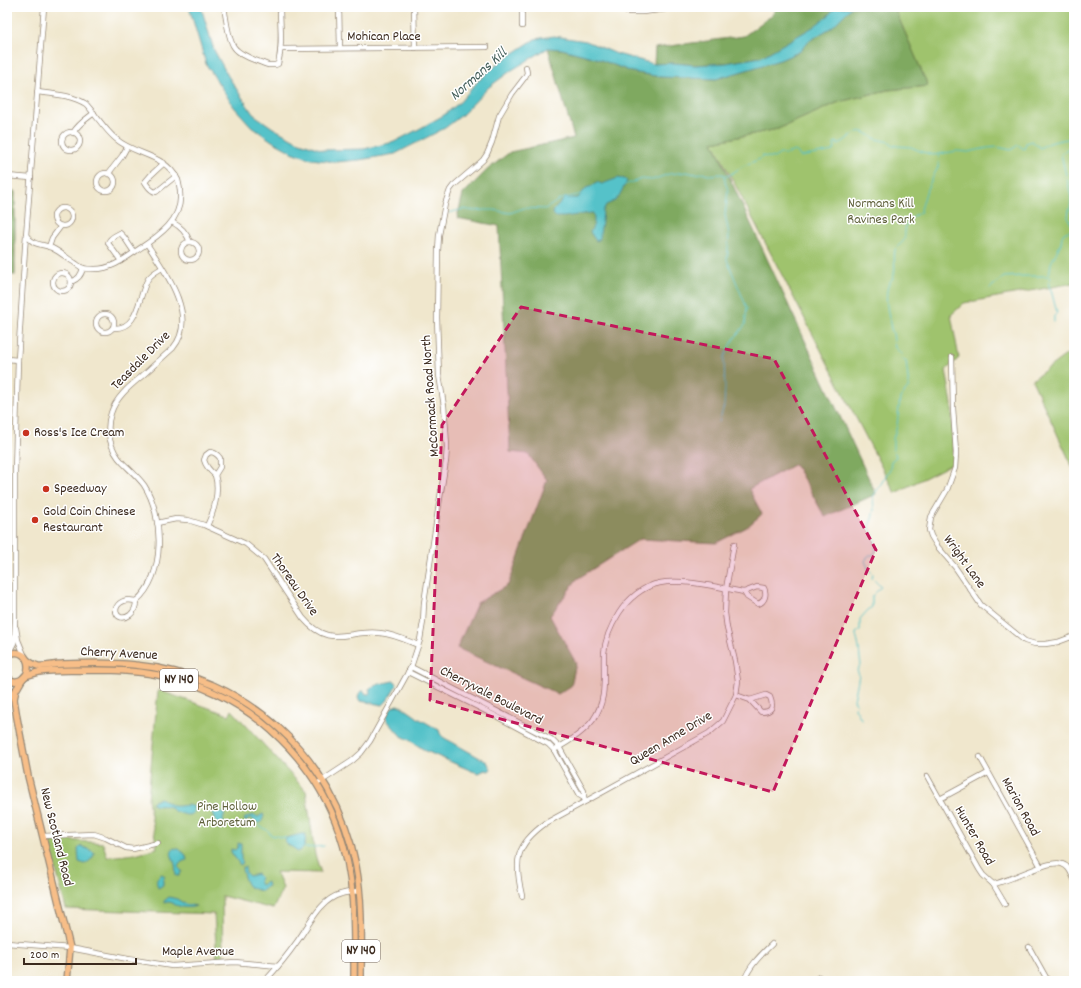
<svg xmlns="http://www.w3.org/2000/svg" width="1081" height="988" viewBox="0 0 1081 988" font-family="Dekko,sans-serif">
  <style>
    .green { fill: #9fc36d; stroke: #6d7646 }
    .forest { fill: #7fa960; stroke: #5d6a3f }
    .water { fill: #54c2c9; stroke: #487674 }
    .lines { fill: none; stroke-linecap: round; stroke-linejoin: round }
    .stream { stroke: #54c2c9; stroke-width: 1 }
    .minor-casing { stroke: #968876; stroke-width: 6 }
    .major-casing { stroke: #968876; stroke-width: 8 }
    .minor { stroke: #fff; stroke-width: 4.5 }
    .major { stroke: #f7be88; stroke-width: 5.5 }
    .marked { fill: #c2185b; fill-opacity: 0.2; stroke: #c2185b; stroke-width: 3; stroke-dasharray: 8 5; stroke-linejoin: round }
    .poi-dot { fill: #c8321e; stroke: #fff; stroke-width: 1.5 }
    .labels { text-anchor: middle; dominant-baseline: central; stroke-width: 3; stroke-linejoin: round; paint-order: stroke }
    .shield { fill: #fff; stroke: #766a62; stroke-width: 1 }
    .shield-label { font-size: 13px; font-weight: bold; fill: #3b2a1e }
    .street-label { font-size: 14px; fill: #3b2a1e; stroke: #fff }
    .park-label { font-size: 14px; fill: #5e603a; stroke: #fff }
    .poi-label { font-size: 14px; fill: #3b2a1e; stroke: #fff; text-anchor: start }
    .water-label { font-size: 15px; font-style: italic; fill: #445f5a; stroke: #fff }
  </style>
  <rect width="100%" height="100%" fill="#fff"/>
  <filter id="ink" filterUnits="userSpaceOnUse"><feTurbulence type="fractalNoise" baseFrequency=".025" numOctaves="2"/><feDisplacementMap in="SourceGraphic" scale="8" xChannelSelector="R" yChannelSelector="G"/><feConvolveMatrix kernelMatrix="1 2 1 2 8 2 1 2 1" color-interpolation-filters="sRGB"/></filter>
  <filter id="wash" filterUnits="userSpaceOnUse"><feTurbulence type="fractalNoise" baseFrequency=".012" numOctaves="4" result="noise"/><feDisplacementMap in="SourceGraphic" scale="16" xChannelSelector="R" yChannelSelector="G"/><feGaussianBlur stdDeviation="0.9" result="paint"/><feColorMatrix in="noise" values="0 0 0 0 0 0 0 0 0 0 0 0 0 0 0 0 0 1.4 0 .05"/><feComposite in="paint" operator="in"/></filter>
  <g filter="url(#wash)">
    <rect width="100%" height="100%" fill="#f0e7cd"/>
    <g class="green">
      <polygon points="894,7 1074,7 1074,283 964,303 951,315 959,358 946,370 952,404 954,463 895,493 713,142 778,129 839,102 888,90 928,86"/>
      <polygon points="1074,349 1074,470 1032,380"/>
      <polygon points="158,690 229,715 232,710 306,791 315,855 321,873 276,872 283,888 273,909 222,896 223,960 217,960 214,914 66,909 49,842 66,840 103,843 107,857 135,854 157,848 148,799"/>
    </g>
    <g class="forest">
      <polygon points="777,7 835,7 829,15 813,28 761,57 726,63 695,65 674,63 654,64 655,48 744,36 772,15"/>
      <polygon points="852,7 894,7 928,86 887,90 839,102 778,129 713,142 876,494 825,517 795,464 749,489 762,514 747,527 716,543 640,539 577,579 550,616 576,663 571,686 558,694 457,648 477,603 508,585 547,480 528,454 510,452 499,226 457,218 463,194 487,170 510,152 574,138 548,48 562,49 596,58 632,72 661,77 716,79 780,60 801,51 807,42 832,27"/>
      <rect x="7" y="191" width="8" height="84"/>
      <polygon points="7,380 11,381 9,417 7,418"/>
    </g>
    <g class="water">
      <polygon points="189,7 201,7 214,50 228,76 253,114 273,128 297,141 323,150 364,149 394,142 419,129 444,115 460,102 478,81 500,62 535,39 554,36 586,41 617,54 654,64 674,63 695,65 726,63 761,57 813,27 829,15 835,7 852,7 832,27 807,42 801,51 780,60 716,79 661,77 632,72 596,58 562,49 548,48 512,70 489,87 462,115 445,128 395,154 359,160 336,162 311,159 292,152 272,141 252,127 234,107 206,64"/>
      <path d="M618,178l7,1 2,2 -8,15 -4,5 -9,4 -3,6 -1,11 -3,18 -3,1 -6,-9c4,-6 5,-12 3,-19h-2l-27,4h-8l-3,-3 1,-4 11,-12h13l8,-10 6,-2 5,-4 5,2z"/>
      <path d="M393,681h2l2,3 -10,17 -4,4 -23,-4c-3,-4 -2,-6 1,-10h3l2,3h3l1,-2 -1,-3c6,-5 16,-6 24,-8z"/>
      <path d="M397,705l4,1 13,9 4,3 21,12c1,6 5,8 11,11l37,21 4,7 -2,2 -4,-1 -6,3 -7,-2 -46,-20 -15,-10 -11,-6 -13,-15 -1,-3 6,-10z"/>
      <path d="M160,798c5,2 9,7 14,8 7,1 14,-3 20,1l-1,6c-7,5 -11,-1 -18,-1 -9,-11 -15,-3 -23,-8v-2z"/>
      <polygon points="203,805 215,808 219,812 225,813 223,820 224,823 222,825 221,828 219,829 212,811 203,806"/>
      <path d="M263,814l1,1 -2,7 -5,1 -6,-5 -3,1 -2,4 -2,-4c4,-3 9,-5 14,-2z"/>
      <path d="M301,834h5c-1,9 0,15 -9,18l-2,-3 -10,-6 1,-5z"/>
      <polygon points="238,843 241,844 241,859 243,863 240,865 231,852 231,849 235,850 238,847"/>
      <path d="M81,846l13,6c0,7 -5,9 -9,12l-6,-2 -1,-13z"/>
      <path d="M174,848l5,1 7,6v1l1,4c-4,1 -7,2 -9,7l4,4 -3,5h-3c-1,-4 0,-8 -1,-11 -1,-8 -7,-10 -1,-17z"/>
      <path d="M242,867h3l1,6 3,3 8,-2 3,3 -1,4 2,4 6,-3 1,4 -6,5c-12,-3 -14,-2 -18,-14 -1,-4 -2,-6 -2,-10z"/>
      <path d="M162,874l3,2 -2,4v5l-3,2 -2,1c-2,-7 -3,-10 4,-14z"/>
      <path d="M169,897l8,2 8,5 11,2c-5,2 -12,2 -17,0 -7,-1 -6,-6 -15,-3v-2z"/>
    </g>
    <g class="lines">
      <g class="stream">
        <path d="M624,185l18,-6 10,1 17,-6 9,-1 8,-1 10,2 6,-1 6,2 14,-1 6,2 15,-10 17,-7 2,-3 12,2 6,-4h5l10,-3 3,2 2,4 33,-6 2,-3 -1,-5 3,-1 1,3c6,-3 10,-8 16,-11 7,-6 13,0 20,4 5,2 10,3 16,4l2,3 5,1 14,1 9,4 13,4 24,-4 11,1 19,-4 10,-1 14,3 7,-5 6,4 2,-6 6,-2 8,7c10,-7 22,-8 34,-10"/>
        <polyline points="449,213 463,209 475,211 484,210 494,210 510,213 524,208 545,209 561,199 582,194"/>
        <polyline points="990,288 1004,277 1022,276 1048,276"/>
        <path d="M1054,322v-6l3,-3 -6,-23c-3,-4 -3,-8 0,-12l-2,-2 2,-13 10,-20 1,-7 2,-3 9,-4 -5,-12 1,-7 2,-5v-9l-10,-42 11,-9h2"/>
        <polyline points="719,422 724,406 725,388 724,358 731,343 745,325 747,308 727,260 729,234 725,215 728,190 725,182 725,176"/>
        <path d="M861,719l-6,-11 1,-5 -2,-3 5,-25 -2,-5 4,-6c-2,-7 -1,-14 -3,-21 -1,-4 -2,-6 -2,-10l4,-3v-11l7,-8 5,-4v-11l9,-9 -9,-9 1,-4 -4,-4 -4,-9 4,-6h4l3,-4 -1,-11 -6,-14 3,-7 2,-9 -1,-13 17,-28 1,-8 5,-4 -1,-4 -2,-2v-12l4,-13 3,-28 9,-11 -3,-26 -5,-2 1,-5 -7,-6 -2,-15 -2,-4c-2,-13 -7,-30 -3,-43 1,-4 5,-7 6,-11 2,-8 -1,-17 1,-25 2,-5 8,-6 9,-11 2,-4 0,-2 1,-6 0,-11 6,-17 15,-20l7,-24 11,-22 1,-13"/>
        <polyline points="259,822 259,826 267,830 271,835 286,838"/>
        <polyline points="304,848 324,846"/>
      </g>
    </g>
  </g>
  <g filter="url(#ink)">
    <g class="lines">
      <defs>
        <g id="minor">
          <path d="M224,7c2,10 4,32 10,40 6,9 24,14 34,18h7l3,-1c5,-19 2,-38 2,-57"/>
          <polyline points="339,7 340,48"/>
          <polyline points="414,7 415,48"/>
          <polyline points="522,7 522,26"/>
          <path d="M614,7c6,3 12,5 18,5 16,1 32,-3 48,-5"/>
          <polyline points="281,49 487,47"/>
          <circle cx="71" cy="141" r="9"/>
          <path d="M73,133c5,-9 13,-14 21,-20"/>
          <path d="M164,163l-13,12 -6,7c3,4 5,9 11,10l20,-16"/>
          <circle cx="106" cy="182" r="9"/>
          <polyline points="108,174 122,156 127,147"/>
          <polyline points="7,176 31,178"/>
          <circle cx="63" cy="217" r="9"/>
          <path d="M172,222c9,5 14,10 18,20"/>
          <path d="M26,235c10,13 14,7 26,13 8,4 15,10 23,15 2,1 5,4 8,5 3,1 8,1 12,1 16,0 28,-9 41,-18 21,-14 47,-30 44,-59 0,-4 -1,-8 -2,-12 -14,-27 -42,-24 -62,-41 -11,-9 -20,-24 -30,-35 -14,-9 -32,-10 -49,-12"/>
          <circle cx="190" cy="251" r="9"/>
          <polyline points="49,247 52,238 61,226"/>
          <path d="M121,261l-13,-18c2,-6 7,-7 12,-10l4,4 10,15"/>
          <circle cx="62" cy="282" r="9"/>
          <path d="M71,282c7,-3 10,-6 12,-14"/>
          <circle cx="105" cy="323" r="9"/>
          <path d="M113,328c26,2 25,-32 35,-49 3,-5 9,-8 14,-11"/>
          <polyline points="952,357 953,408 956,453 955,468 947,490 931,517 929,530 931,536 937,546 955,567 981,605 1025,641 1035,644 1045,644 1058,642 1074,636"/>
          <polyline points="7,359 18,360"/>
          <path d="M210,452c4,0 7,2 10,6v9l-5,8c-5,-4 -9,-8 -11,-15l2,-5z"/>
          <path d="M157,523l19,-4 12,1 16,5 42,19 18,15 39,59c27,32 45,11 77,15 13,1 26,7 38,12"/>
          <path d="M207,526c7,-14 13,-35 8,-51"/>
          <path d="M757,587l7,1c3,6 1,14 -6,16l-11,-7 -3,-5z"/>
          <path d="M128,600l8,1c0,6 -1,10 -6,14 -14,10 -22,-12 -2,-15z"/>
          <path d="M136,601c30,-25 28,-85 8,-116 -6,-8 -14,-15 -21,-22 -13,-13 -18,-33 -12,-50 5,-16 19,-27 31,-37 10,-9 21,-19 31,-28 26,-31 -8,-77 -26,-104"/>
          <polyline points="16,628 18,640 25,657"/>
          <polyline points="8,654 14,643 15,621 15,471 18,360 25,248 44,7"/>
          <polyline points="411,667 551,739 559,747 584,791 584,798"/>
          <polyline points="408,672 496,716 548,744 554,750 579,795 584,798 586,801"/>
          <path d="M736,695l14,5 16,-5 4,2c4,10 2,15 -9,15l-11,-12"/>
          <path d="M554,750c13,-7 30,-18 39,-30 15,-21 10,-43 11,-67 1,-14 8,-29 15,-40 9,-14 24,-27 41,-30 22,-5 61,5 84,9"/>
          <polyline points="980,757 1041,867"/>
          <polyline points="927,776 979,869 983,875 993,884 1005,904"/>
          <polyline points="320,782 352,761 361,753 370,741 411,667 420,640 423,622 424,603 439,504 446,461 447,447 446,430 444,406 439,375 437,318 438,251 439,235 445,204 450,190 453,186 474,168 483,160 487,154 492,142 499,116 512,94 525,77 527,73 526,67"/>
          <polyline points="940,799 988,773"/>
          <polyline points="43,836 94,834 106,838 126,848 133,849 158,843"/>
          <path d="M993,884c16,-2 55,-25 69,-20 7,2 9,9 12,15"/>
          <path d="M522,896c-8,-35 -7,-51 24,-73l64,-35 99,-55 14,-12 13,-26 2,-14 -3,-20 -8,-33 -2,-15 1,-24 8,-45"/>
          <polyline points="7,943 70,948 128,959 172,966 235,962 278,966"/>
          <polyline points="1029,947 1048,981"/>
          <path d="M265,981c11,-12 22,-25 31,-38 13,-17 23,-43 45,-49 6,-2 12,-2 18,-3"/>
          <path d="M744,981c5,-15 17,-26 28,-37"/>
          <polyline points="814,981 819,977"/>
        </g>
        <g id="major">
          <path d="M7,655c28,-14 28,37 0,24"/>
          <path d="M27,660c4,3 7,5 11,6 8,1 16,-2 24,-2 24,-1 49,-2 73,1 111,10 200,92 221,201 7,37 5,78 5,115"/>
          <path d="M25,676c5,-1 9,-3 14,-4 17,-3 38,-1 55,-2 23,0 46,1 69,6 81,16 149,77 176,155 17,48 15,100 15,150"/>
          <polyline points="23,678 16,690 14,699 17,718 28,776 70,948 67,981"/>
          <polyline points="7,684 14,699"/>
        </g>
      </defs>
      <use href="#minor" class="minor-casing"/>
      <use href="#major" class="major-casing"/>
      <use href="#minor" class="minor"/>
      <use href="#major" class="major"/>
    </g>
  </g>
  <path class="marked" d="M521,307l253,52 102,191 -103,242 -343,-92 12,-275z"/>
  <g class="poi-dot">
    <circle cx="26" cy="433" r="4"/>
    <circle cx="46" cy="489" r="4"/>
    <circle cx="35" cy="520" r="4"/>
  </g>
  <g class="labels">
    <g class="shield">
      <rect x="160" y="669" width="38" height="22" rx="3"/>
      <rect x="342" y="940" width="38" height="22" rx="3"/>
    </g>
    <g class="shield-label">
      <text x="179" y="680">NY 140</text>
      <text x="361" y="951">NY 140</text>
    </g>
    <g class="street-label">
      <text x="384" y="37">Mohican Place</text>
      <text transform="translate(141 361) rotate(-45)">Teasdale Drive</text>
      <text transform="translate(431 396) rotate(-94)">McCormack Road North</text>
      <text transform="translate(964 562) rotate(54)">Wright Lane</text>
      <text transform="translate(294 585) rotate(55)">Thoreau Drive</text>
      <text transform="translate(119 654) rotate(3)">Cherry Avenue</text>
      <text transform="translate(491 696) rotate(27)">Cherryvale Boulevard</text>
      <text transform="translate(671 739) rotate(-31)">Queen Anne Drive</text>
      <text transform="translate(1020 807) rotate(61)">Marion Road</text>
      <text transform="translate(974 836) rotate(60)">Hunter Road</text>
      <text transform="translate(56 837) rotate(76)">New Scotland Road</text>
      <text x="198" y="952">Maple Avenue</text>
    </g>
    <g class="park-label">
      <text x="881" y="204">Normans Kill<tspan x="881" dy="16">Ravines Park</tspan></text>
      <text x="227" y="807">Pine Hollow<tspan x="227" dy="16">Arboretum</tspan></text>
    </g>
    <g class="poi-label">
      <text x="34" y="433">Ross's Ice Cream</text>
      <text x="54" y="489">Speedway</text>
      <text x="43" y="512">Gold Coin Chinese<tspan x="43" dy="16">Restaurant</tspan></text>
    </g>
    <g class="water-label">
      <text transform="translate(479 75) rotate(-42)">Normans Kill</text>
    </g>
  </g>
  <rect width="1081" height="988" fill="none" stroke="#fff" stroke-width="24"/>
  <path d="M24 958v6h112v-6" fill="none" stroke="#3b2a1e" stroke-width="2"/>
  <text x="30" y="958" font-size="12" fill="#3b2a1e" stroke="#ffffff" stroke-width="3" paint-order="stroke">200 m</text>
</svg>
